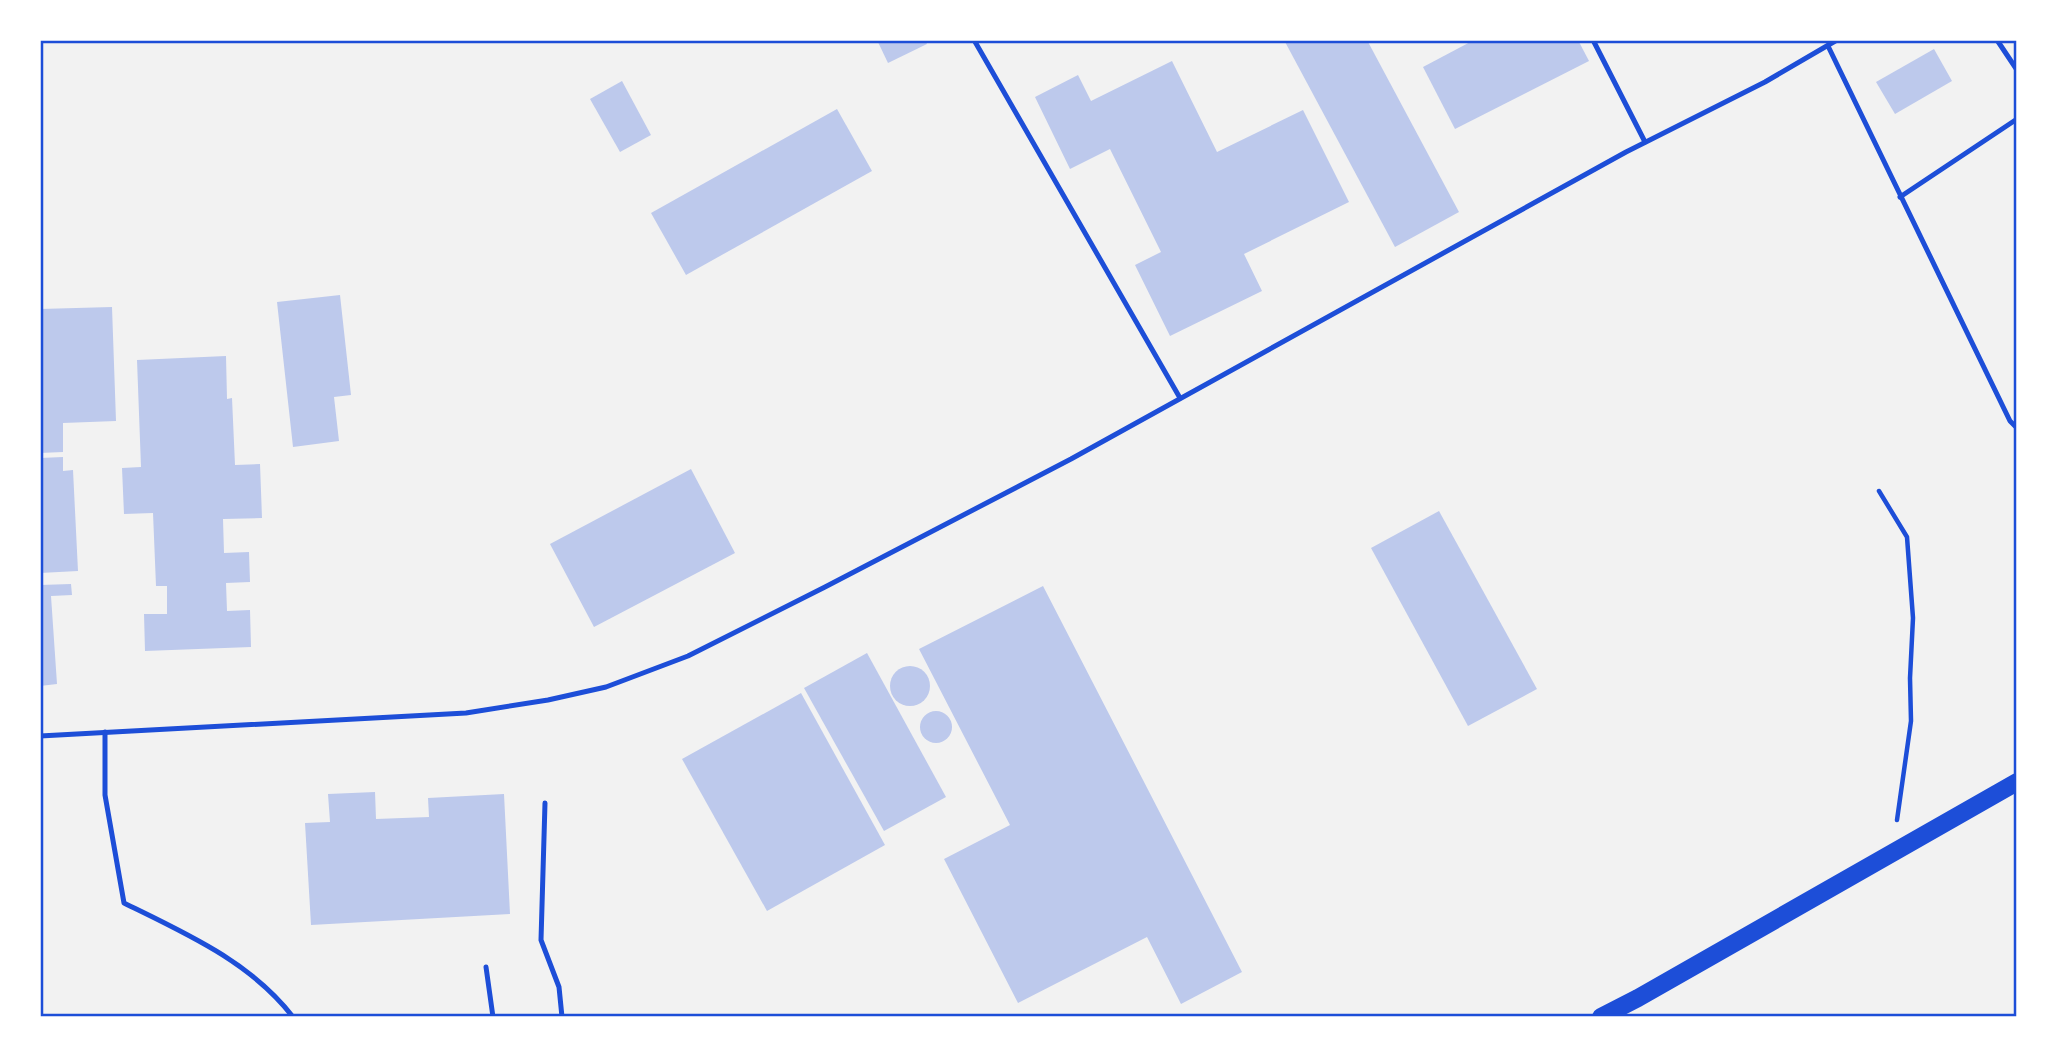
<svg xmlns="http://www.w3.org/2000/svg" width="2057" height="1057" viewBox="0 0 2057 1057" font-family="'DejaVu Sans',sans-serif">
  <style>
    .building { fill: #bdc9ec }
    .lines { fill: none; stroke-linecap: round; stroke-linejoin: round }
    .path { stroke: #1d4ed8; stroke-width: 4.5 }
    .service { stroke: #1d4ed8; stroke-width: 5 }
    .primary { stroke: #1d4ed8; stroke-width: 18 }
    .neatline { fill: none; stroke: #1d4ed8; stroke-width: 2.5 }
  </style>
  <rect width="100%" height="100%" fill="#f2f2f2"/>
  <g class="building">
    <polygon points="877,40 925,40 927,44 888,63"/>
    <polygon points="1284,40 1367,40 1459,212 1395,247"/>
    <polygon points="1474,40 1578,40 1589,61 1455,129 1423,67"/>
    <polygon points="1934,49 1952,81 1895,114 1876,82"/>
    <polygon points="1172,61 1217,152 1303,110 1349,202 1244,254 1262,291 1170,336 1135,265 1161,252 1110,149 1070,169 1035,97 1078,75 1091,101"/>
    <polygon points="622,81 651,135 620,152 590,99"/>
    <polygon points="837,109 872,171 686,275 651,213"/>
    <polygon points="340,295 351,395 334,397 339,441 293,447 277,302"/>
    <polygon points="112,307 116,421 63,423 63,452 40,453 40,309"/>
    <polygon points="226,356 227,399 232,398 235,465 260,464 262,518 223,519 224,553 249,552 250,582 226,583 227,611 250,610 251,647 145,651 144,614 167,614 167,586 156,586 153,513 124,514 122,468 141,467 137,360"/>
    <polygon points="63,457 63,471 73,470 78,571 40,573 40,458"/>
    <polygon points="691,469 735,553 594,627 550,544"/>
    <polygon points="1439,511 1537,689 1468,726 1371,548"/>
    <polygon points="71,584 72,595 51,596 57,684 40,686 40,585"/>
    <polygon points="1043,586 1242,972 1181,1004 1147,937 1018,1003 944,859 1010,825 919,649"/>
    <polygon points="867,653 946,797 884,831 804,688"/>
    <circle cx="910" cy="686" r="20"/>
    <polygon points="801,693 885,845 767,911 682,759"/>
    <circle cx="936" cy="727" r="16"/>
    <polygon points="375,792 376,819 429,817 428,798 504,794 510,914 311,925 305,823 330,822 328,794"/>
  </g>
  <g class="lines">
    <polyline class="path" points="1879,491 1907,537 1913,618 1910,678 1911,721 1897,820"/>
    <g class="service">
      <polyline points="974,40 1180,398"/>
      <polyline points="1593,40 1645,142"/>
      <polyline points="1997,40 2017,70"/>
      <polyline points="1828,46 2010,421 2017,428"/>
      <polyline points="1900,197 2017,119"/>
      <path d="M105,732v63l19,108c61,30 127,59 169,114"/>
      <polyline points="40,736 466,713 548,700 606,687 688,656 825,587 1071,459 1626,152 1765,82 1837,40"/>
      <polyline points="545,803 541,940 559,987 562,1017"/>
      <polyline points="486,967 493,1017"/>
    </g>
    <polyline class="primary" points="1601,1017 1638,998 2017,782"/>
  </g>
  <rect width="2057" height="1057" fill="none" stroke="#ffffff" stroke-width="84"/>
  <rect x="42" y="42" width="1973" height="973" class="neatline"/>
</svg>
